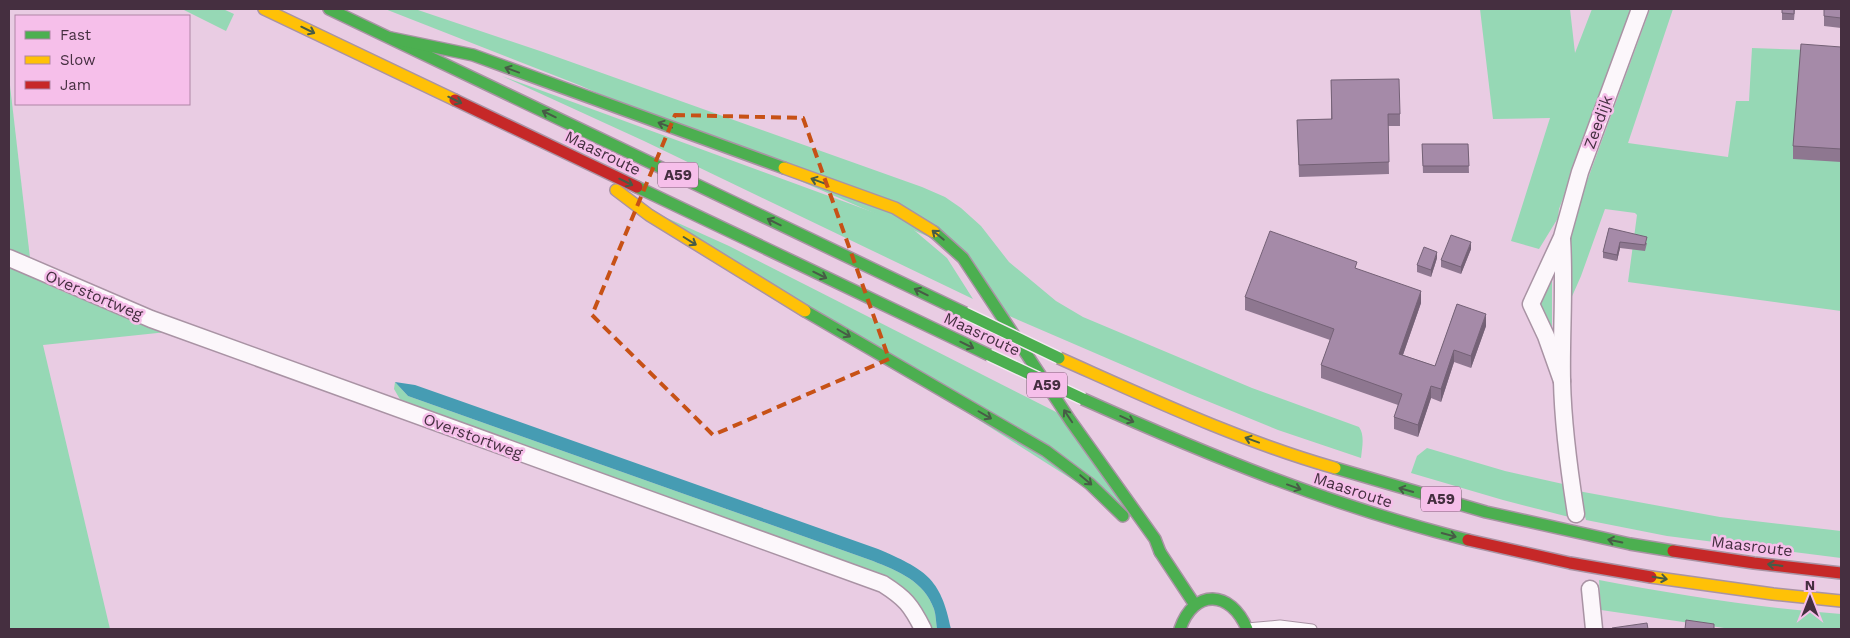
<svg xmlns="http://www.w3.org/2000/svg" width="1850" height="638" viewBox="0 0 1850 638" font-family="'Work Sans',sans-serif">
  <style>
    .green { fill: #96d8b5 }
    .water { fill: #469cb3 }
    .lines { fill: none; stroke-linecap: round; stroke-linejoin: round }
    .lane-casing { stroke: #a993a4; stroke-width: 11 }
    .street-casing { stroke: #a993a4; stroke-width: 19 }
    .fast-casing { stroke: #a993a4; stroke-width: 14 }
    .slow-casing { stroke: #a993a4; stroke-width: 14 }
    .jam-casing { stroke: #a993a4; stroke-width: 14 }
    .lane { stroke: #fcf7fb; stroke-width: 9 }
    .street { stroke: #fcf7fb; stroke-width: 16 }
    .fast { stroke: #4caf50; stroke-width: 11 }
    .slow { stroke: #ffc107; stroke-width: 11 }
    .jam { stroke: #c62828; stroke-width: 11 }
    .fast-bridge-casing { stroke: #f5e8f2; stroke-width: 14; stroke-linecap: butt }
    .fast-bridge { stroke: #4caf50; stroke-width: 11 }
    .wall { fill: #8e7790 }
    .shaded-wall { fill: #746176 }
    .building { fill: #a58aa8; stroke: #746176 }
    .oneway { stroke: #475c46 }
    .marked { fill: none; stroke: #c75116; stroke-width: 4; stroke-dasharray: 10 6; stroke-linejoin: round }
    .labels { text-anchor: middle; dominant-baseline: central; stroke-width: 5; stroke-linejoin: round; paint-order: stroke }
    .shield { fill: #f6bfea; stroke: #7a5a73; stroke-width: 1 }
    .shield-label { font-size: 15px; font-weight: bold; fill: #452f40 }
    .street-label { font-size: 16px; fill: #452f40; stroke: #f6bfea }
  </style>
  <rect width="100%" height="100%" fill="#e9cce3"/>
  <g class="green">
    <polygon points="182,9 223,9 234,14 226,31"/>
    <path d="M385,9h30l128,43 379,135 23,10 16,11 20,18 28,36 47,39 27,16 169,71 107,39c6,8 3,21 2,31l-83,-28 -88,-36 -183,-79 -41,-62 -387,-168z"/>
    <polygon points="1480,9 1570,9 1575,53 1592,9 1634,9 1559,209 1558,218 1539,249 1511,241 1550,118 1493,119"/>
    <polygon points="1650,9 1673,9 1628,143 1728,157 1736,101 1749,101 1752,48 1841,51 1841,311 1628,282 1637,215 1635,213 1605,209 1581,276 1570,301 1571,225"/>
    <polygon points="502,76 908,225 947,258 973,299 644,141"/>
    <polygon points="9,77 30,258 9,249"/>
    <polygon points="647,209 729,246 1062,415 1136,520"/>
    <polygon points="1552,262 1552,345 1538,308"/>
    <polygon points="9,267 64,292 167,332 43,345 110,629 9,629"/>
    <path d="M395,382l13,14 465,165c25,10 51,20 61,48 2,6 2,14 3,20h-8l-11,-24 -18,-20 -36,-16 -463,-168 -7,-12z"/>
    <polygon points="1427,448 1505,471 1563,484 1569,517 1503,500 1411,473 1417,456"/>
    <polygon points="1578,491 1720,517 1841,531 1841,558 1667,536 1586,520"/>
    <path d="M1599,580c80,15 160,28 242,34v15h-110l-130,-19z"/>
  </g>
  <path class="water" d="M395,382l20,3 37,13 426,151c46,20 63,28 73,80h-14c-1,-6 -1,-14 -3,-20 -10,-28 -36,-38 -61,-48l-465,-165z"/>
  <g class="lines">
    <defs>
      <polyline id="lane" points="1247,628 1280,625 1312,629"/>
      <g id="street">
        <path d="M1562,239c3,48 -1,95 0,142 1,45 7,89 14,133"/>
        <path d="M9,258l142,61 732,265c22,14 28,21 40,45"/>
        <polyline points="1562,381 1546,336 1531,304 1562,237 1580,172 1640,9"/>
        <polyline points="1590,589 1594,629"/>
      </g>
      <g id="fast">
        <polyline points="329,9 965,313"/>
        <polyline points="391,38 473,55 784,168"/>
        <polyline points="637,187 989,355"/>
        <polyline points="934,232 963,258 1070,420 1155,539 1160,552"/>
        <polyline points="805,311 1046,451 1090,484 1123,516"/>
        <path d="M1083,399c127,57 249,107 385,141"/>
        <polyline points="1335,468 1486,512 1630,544 1673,551"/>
        <polyline points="1160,552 1195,605"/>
        <path d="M1180,629c14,-41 51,-39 67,0"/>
      </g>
      <g id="slow">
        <polyline points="264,9 455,100"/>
        <polyline points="784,168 895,208 934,232"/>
        <polyline points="616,190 649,215 805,311"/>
        <path d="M1059,358c90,40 181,83 276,110"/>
        <polyline points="1651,577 1773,594 1841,601"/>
      </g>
      <g id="jam">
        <polyline points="455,100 637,187"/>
        <polyline points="1468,540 1570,563 1651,577"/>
        <polyline points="1673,551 1754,563 1841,573"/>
      </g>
    </defs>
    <use href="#lane" class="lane-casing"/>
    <use href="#street" class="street-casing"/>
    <use href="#fast" class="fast-casing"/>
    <use href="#slow" class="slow-casing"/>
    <use href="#jam" class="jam-casing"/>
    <use href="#lane" class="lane"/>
    <use href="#street" class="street"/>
    <use href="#fast" class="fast"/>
    <use href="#slow" class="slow"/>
    <use href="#jam" class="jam"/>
    <defs>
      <g id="fast-bridge">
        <polyline points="965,313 1059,358"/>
        <polyline points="989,355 1083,399"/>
      </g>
    </defs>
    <use href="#fast-bridge" class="fast-bridge-casing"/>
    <use href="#fast-bridge" class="fast-bridge"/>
  </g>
  <g class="wall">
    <polygon points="1782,9 1795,9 1794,20 1782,20"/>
    <polygon points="1841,9 1841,28 1824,26 1824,16"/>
    <polygon points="1841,47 1841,162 1793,159 1793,146"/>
    <polygon points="1331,80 1400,114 1400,126 1388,126 1389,174 1299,177 1297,120 1331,119"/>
    <polygon points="1422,144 1468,144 1469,173 1423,173"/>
    <polygon points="1609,228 1647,243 1645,251 1620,248 1617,261 1603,258 1603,252"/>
    <polygon points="1471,249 1461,274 1441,267 1441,260"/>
    <polygon points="1437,258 1431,277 1417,272 1417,265"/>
    <polygon points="1357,269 1421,303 1403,355 1435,366 1457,304 1486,326 1471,368 1454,362 1441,402 1431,398 1418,437 1394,429 1394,417 1398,405 1321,378 1321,365 1330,340 1245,310 1245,297"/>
  </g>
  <g class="shaded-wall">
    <polygon points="1471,242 1471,249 1461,274 1461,267"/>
    <polygon points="1620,242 1620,248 1617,261 1617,255"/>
    <polygon points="1437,252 1437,258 1431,277 1431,270"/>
    <polygon points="1421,291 1421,303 1399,366 1399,354"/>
    <polygon points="1486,314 1486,326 1471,368 1471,356"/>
    <polygon points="1454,350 1454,362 1441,402 1441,389"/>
    <polygon points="1431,386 1431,398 1418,437 1418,425"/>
  </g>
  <g class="building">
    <polygon points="1782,9 1794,9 1794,14 1782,13"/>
    <polygon points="1824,9 1841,9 1841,18 1824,16"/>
    <polygon points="1801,44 1841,47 1841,149 1793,146"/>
    <polygon points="1399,79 1400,114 1388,114 1389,162 1299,165 1297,120 1332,119 1331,80"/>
    <polygon points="1422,144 1468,144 1469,166 1423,166"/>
    <polygon points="1609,228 1647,237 1645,245 1620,242 1617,255 1603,252"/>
    <polygon points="1270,231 1357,262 1355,268 1421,291 1399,354 1435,366 1457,304 1486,314 1471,356 1454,350 1441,389 1431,386 1418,425 1394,417 1402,394 1321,365 1334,329 1245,297"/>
    <polygon points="1451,235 1471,242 1461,267 1441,260"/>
    <polygon points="1424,247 1437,252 1431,270 1417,265"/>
    <polygon points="1686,620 1714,624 1714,629 1685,629"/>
    <polygon points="1647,623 1648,629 1612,629 1612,628"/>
  </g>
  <defs><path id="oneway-shaft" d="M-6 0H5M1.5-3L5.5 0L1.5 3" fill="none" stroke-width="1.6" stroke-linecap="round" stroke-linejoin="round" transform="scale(1.25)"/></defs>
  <g class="oneway">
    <use href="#oneway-shaft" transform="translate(308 30) rotate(26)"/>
    <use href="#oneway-shaft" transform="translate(512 70) rotate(-160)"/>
    <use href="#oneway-shaft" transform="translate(455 100) rotate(26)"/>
    <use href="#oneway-shaft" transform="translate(549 114) rotate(-154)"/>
    <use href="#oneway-shaft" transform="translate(665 125) rotate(-160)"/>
    <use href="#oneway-shaft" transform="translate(818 181) rotate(-160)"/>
    <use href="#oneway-shaft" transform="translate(626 182) rotate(26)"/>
    <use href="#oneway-shaft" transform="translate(774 222) rotate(-154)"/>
    <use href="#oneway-shaft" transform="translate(938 235) rotate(-141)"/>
    <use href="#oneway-shaft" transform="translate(690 241) rotate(32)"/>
    <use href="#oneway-shaft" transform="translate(820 275) rotate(26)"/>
    <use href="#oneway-shaft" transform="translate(921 292) rotate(-154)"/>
    <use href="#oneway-shaft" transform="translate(844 333) rotate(30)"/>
    <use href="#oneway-shaft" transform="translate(967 345) rotate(26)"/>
    <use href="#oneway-shaft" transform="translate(985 415) rotate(30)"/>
    <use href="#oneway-shaft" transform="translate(1068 416) rotate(-124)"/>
    <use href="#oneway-shaft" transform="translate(1127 419) rotate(24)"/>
    <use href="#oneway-shaft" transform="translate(1252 440) rotate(-160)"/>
    <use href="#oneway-shaft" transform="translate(1086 480) rotate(40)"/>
    <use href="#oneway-shaft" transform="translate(1294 487) rotate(20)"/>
    <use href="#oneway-shaft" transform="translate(1406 490) rotate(-164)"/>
    <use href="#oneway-shaft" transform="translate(1449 535) rotate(15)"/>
    <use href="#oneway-shaft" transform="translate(1615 541) rotate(-168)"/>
    <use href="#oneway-shaft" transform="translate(1775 565) rotate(-173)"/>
    <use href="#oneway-shaft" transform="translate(1660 578) rotate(9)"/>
  </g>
  <path class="marked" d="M675,115l128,3 86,241 -176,76 -121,-120z"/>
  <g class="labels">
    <g class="shield">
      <rect x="658" y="162.5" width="40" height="25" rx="4"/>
      <rect x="1027" y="372.5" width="40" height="25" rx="4"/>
      <rect x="1421" y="486.5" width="40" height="25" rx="4"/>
    </g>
    <g class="shield-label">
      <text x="678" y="175">A59</text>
      <text x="1047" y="385">A59</text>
      <text x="1441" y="499">A59</text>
    </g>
    <g class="street-label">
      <text transform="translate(1598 122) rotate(-70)">Zeedijk</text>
      <text transform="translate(603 153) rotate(26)">Maasroute</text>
      <text transform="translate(94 295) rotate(23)">Overstortweg</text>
      <text transform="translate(982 334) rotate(25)">Maasroute</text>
      <text transform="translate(473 436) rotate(20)">Overstortweg</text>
      <text transform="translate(1353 490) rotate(18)">Maasroute</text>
      <text transform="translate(1752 546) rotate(7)">Maasroute</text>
    </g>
  </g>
  <rect width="1850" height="638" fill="none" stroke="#452f40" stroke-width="20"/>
  <rect x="15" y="15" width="175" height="90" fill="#f6bfea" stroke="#af85a6"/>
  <rect x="25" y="31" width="25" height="8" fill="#4caf50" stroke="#af85a6"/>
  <text x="60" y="40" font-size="15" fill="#452f40">Fast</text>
  <rect x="25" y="56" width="25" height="8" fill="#ffc107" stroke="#af85a6"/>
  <text x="60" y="65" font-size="15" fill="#452f40">Slow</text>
  <rect x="25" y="81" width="25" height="8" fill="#c62828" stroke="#af85a6"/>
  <text x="60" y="90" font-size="15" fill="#452f40">Jam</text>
  <g transform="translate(1810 598)" stroke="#f6bfea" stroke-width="4" paint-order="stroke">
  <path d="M0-4L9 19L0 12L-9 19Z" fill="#452f40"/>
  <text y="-8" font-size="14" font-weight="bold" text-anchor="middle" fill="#452f40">N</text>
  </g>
</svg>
